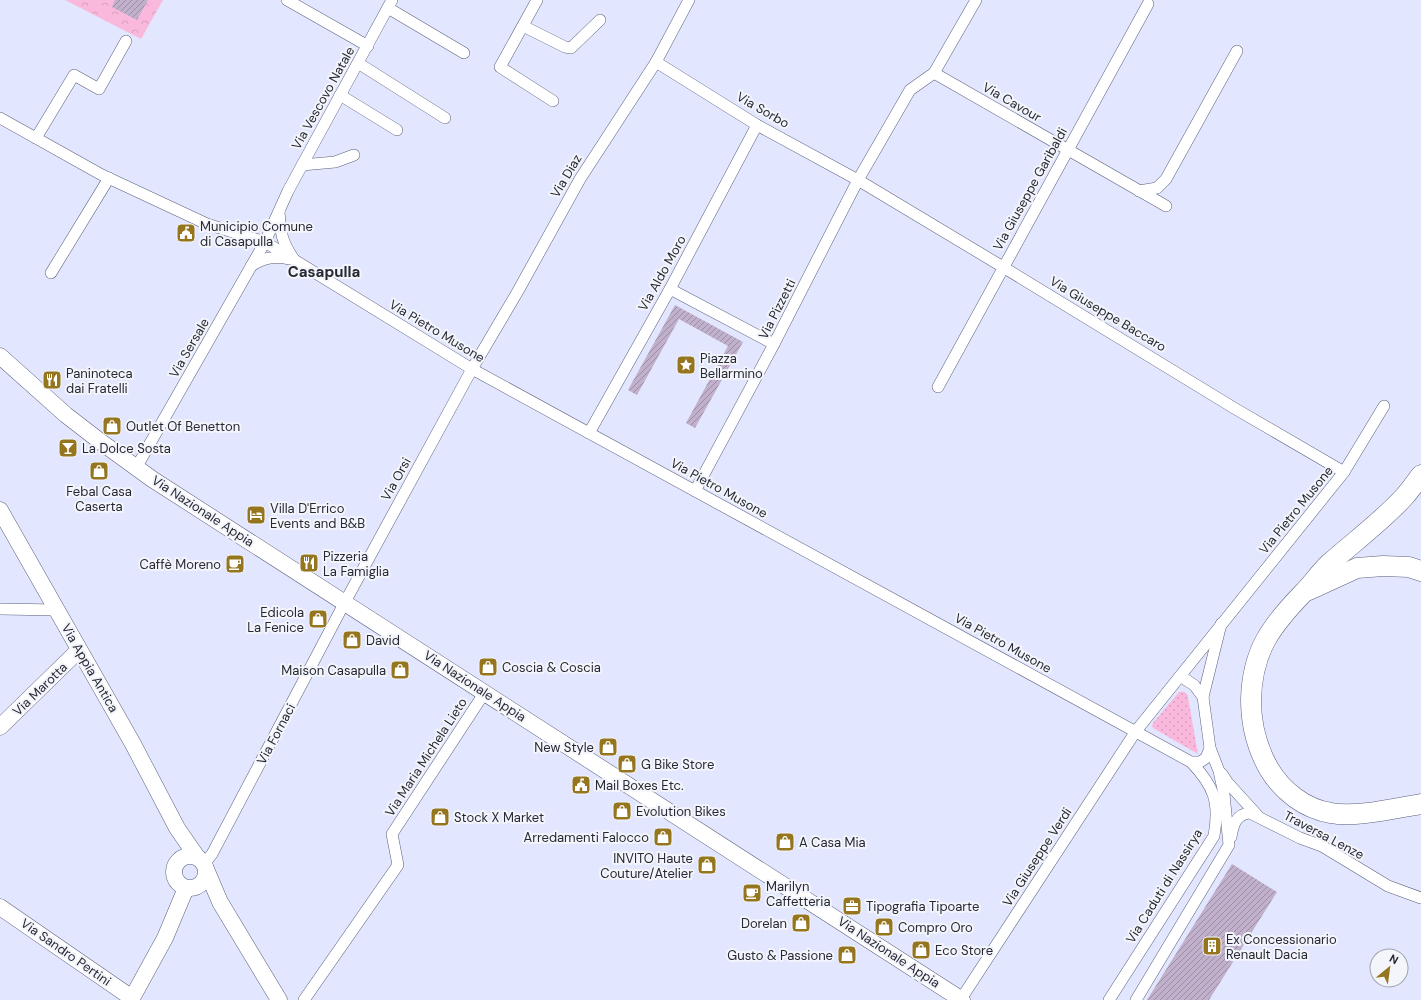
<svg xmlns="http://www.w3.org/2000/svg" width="1421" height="1000" viewBox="0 0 1421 1000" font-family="'DM Sans',sans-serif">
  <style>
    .grass { fill: url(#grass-dots) }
    .park { fill: url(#park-crowns) }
    .building { fill: url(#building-hatch) }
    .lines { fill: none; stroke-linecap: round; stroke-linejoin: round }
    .street-casing { stroke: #5d617b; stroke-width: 12 }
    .secondary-casing { stroke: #5d617b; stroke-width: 17 }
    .highway-casing { stroke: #5d617b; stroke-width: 21 }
    .street { stroke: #fff; stroke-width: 11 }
    .secondary { stroke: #fff; stroke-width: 16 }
    .highway { stroke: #fff; stroke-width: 20 }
    .labels { text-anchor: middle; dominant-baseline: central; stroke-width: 4; stroke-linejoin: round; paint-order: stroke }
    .street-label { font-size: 13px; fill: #262833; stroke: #f3f5fb }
    .poi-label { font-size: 13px; fill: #262833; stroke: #f3f5fb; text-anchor: start }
    .quarter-label { font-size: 15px; font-weight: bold; fill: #262833; stroke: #f3f5fb }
  </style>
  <defs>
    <pattern id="grass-dots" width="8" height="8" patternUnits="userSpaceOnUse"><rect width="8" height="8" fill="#fab9dc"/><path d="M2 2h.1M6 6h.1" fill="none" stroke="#d69fbd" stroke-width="1.8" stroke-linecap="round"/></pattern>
    <pattern id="park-crowns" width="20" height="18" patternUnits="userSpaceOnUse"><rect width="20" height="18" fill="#fab9dc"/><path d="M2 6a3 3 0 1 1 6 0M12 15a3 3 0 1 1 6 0" fill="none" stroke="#d69fbd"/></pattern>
    <pattern id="building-hatch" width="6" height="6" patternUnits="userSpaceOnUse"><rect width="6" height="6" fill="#c0b0cb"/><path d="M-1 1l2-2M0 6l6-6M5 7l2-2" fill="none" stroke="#9c8fa5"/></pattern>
  </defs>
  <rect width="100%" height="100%" fill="#e2e6ff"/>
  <path class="grass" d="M1179,692c5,-1 8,0 9,5l10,57 -45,-26 -1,-2 1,-3z"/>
  <polygon class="park" points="65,0 163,0 141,39"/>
  <g class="building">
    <polygon points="115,0 148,0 137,20 112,7"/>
    <polygon points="675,305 743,342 695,428 686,423 728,346 679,319 637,395 628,390"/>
    <polygon points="1232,864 1277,892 1209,1000 1147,1000"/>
  </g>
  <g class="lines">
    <defs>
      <g id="street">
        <polyline points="287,0 368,46"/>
        <polyline points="537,0 500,67 553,101"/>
        <polyline points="388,8 464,53"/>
        <polyline points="523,26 565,47 571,48 600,20"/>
        <polyline points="656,62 757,125 858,180 1003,267 1234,408 1344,472"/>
        <polyline points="358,63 445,118"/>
        <polyline points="934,73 1166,206"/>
        <polyline points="340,95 397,130"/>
        <polyline points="0,118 102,175 207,224 265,242 472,369 1191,762 1200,762 1206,758 1210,748 1203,697 1221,624"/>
        <polyline points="36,138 74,75 99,89 126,41"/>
        <polyline points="302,165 335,162 354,155"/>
        <polyline points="1139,191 1157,188 1166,179 1237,51"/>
        <path d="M279,212c2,21 2,28 14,46"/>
        <path d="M251,266c13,-9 24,-10 39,-7"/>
        <polyline points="51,273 109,178"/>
        <polyline points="670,289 774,344"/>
        <polyline points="938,387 1148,4"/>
        <polyline points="589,433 670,289 757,125"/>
        <polyline points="136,468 265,242 288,191 392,0"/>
        <polyline points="695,491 774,344 858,180 910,90 934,73 976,0"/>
        <polyline points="0,609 57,610"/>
        <polyline points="1180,676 1194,685 1203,697"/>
        <polyline points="1222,774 1228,783 1258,816"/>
        <path d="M1231,837c2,-12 5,-23 19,-24l50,25 22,8 66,40 33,12"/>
        <polyline points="204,864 212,854 345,602 472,369 518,291 580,179 656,62 689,0"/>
        <polyline points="961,999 1136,731 1344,472 1384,406"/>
        <polyline points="304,1000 398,865 392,834 485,692"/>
        <path d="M1109,1000l105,-164c6,-34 0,-50 -23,-74"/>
        <polyline points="1136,1000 1229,845 1224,794 1219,771 1210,748"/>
      </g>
      <g id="secondary">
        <polyline points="0,356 66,415 101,442 152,479 962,1000"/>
        <polyline points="0,510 133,744 177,828 197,857"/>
        <polyline points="0,727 79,650"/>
        <circle cx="190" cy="872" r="16"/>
        <polyline points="206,869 220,902 279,1000"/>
        <polyline points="0,907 132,998 165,938 186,888"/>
      </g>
      <g id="highway">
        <path d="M1421,475c-5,7 -11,15 -17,22 -22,24 -49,44 -74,66 -10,9 -17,20 -26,29 -33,34 -52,59 -53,108 0,24 6,48 18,69 13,22 36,40 62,44 24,5 65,-5 90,-9"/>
        <polyline points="1309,590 1357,568 1383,566 1409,567 1421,571"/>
      </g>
    </defs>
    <use href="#street" class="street-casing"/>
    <use href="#secondary" class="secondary-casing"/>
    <use href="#highway" class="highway-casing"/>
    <use href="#street" class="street"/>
    <use href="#secondary" class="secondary"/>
    <use href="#highway" class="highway"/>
  </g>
  <defs>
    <symbol id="civic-square" viewBox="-11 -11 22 22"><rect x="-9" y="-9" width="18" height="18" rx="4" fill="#95761e" stroke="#f3f5fb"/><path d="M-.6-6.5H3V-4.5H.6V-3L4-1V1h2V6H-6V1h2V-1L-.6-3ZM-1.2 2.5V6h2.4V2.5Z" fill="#fff"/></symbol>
    <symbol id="sight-square" viewBox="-11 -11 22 22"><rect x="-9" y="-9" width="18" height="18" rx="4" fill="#95761e" stroke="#f3f5fb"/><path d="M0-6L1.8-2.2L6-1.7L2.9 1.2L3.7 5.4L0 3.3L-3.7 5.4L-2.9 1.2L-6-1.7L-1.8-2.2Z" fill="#fff"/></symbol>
    <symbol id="restaurant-square" viewBox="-11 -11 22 22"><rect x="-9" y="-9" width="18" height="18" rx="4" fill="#95761e" stroke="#f3f5fb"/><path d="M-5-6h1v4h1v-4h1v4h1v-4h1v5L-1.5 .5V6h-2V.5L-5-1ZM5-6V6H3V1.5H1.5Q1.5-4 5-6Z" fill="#fff"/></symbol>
    <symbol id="shop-square" viewBox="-11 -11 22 22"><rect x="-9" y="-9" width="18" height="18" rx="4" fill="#95761e" stroke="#f3f5fb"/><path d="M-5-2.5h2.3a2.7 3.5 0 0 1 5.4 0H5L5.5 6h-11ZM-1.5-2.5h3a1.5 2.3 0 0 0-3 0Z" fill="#fff"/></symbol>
    <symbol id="bar-square" viewBox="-11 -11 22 22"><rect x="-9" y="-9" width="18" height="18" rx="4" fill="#95761e" stroke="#f3f5fb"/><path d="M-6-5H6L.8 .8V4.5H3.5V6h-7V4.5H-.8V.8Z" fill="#fff"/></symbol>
    <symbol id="hotel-square" viewBox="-11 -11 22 22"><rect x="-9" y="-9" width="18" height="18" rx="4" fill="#95761e" stroke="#f3f5fb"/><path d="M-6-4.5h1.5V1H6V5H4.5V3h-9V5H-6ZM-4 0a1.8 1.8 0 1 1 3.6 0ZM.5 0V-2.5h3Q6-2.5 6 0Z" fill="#fff"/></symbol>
    <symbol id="cafe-square" viewBox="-11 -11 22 22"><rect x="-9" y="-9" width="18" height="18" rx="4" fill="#95761e" stroke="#f3f5fb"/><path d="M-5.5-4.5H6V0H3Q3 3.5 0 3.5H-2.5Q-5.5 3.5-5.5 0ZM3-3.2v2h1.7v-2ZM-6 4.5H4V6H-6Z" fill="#fff"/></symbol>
    <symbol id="office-square" viewBox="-11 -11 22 22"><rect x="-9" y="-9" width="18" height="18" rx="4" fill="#95761e" stroke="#f3f5fb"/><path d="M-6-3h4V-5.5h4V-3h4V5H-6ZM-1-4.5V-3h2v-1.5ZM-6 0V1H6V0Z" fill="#fff"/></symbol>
    <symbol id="building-square" viewBox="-11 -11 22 22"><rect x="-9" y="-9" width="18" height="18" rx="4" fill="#95761e" stroke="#f3f5fb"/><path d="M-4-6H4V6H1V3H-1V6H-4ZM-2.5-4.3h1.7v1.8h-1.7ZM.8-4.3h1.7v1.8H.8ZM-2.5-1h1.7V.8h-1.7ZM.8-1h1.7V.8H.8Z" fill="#fff"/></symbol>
  </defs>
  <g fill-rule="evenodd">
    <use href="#civic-square" x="175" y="222" width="22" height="22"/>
    <use href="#sight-square" x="675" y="354" width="22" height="22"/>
    <use href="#restaurant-square" x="41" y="369" width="22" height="22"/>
    <use href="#shop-square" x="101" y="415" width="22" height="22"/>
    <use href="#bar-square" x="57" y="437" width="22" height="22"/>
    <use href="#shop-square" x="88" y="460" width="22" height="22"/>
    <use href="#hotel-square" x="245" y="504" width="22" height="22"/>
    <use href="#restaurant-square" x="298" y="552" width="22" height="22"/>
    <use href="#cafe-square" x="224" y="553" width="22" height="22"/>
    <use href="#shop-square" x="307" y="608" width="22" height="22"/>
    <use href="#shop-square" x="341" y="629" width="22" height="22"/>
    <use href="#shop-square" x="477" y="656" width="22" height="22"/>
    <use href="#shop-square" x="389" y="659" width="22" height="22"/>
    <use href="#shop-square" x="597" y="736" width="22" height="22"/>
    <use href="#shop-square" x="616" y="753" width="22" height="22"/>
    <use href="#civic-square" x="570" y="774" width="22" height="22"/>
    <use href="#shop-square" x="611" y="800" width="22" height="22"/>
    <use href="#shop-square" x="429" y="806" width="22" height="22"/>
    <use href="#shop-square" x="652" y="826" width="22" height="22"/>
    <use href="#shop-square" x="774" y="831" width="22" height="22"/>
    <use href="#shop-square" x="696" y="854" width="22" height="22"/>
    <use href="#cafe-square" x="741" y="882" width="22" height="22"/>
    <use href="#office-square" x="841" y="895" width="22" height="22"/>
    <use href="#shop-square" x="790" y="912" width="22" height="22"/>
    <use href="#shop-square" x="873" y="916" width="22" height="22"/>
    <use href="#building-square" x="1201" y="935" width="22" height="22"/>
    <use href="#shop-square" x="910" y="939" width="22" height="22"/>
    <use href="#shop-square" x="836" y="944" width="22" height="22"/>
  </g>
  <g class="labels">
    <g class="street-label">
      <text transform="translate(323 98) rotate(-61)">Via Vescovo Natale</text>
      <text transform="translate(1012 102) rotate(30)">Via Cavour</text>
      <text transform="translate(763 110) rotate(30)">Via Sorbo</text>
      <text transform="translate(566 176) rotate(-59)">Via Diaz</text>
      <text transform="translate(1030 189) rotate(-61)">Via Giuseppe Garibaldi</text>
      <text transform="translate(662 273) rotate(-61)">Via Aldo Moro</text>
      <text transform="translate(777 309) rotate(-63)">Via Pizzetti</text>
      <text transform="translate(1108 314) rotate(31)">Via Giuseppe Baccaro</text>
      <text transform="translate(437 331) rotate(31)">Via Pietro Musone</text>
      <text transform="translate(189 348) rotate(-60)">Via Sersale</text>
      <text transform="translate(396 479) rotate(-61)">Via Orsi</text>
      <text transform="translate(719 488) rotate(29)">Via Pietro Musone</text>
      <text transform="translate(1296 510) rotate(-51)">Via Pietro Musone</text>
      <text transform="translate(203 511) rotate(33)">Via Nazionale Appia</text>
      <text transform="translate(1003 643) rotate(29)">Via Pietro Musone</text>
      <text transform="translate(90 668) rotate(60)">Via Appia Antica</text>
      <text transform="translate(475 686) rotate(33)">Via Nazionale Appia</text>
      <text transform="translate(40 689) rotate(-44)">Via Marotta</text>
      <text transform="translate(276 734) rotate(-62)">Via Fornaci</text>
      <text transform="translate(426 757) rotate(-57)">Via Maria Michela Lieto</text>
      <text transform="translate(1324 835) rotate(28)">Traversa Lenze</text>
      <text transform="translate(1037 857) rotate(-57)">Via Giuseppe Verdi</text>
      <text transform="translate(1164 886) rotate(-58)">Via Caduti di Nassirya</text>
      <text transform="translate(66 952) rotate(35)">Via Sandro Pertini</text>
      <text transform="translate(889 952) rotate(33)">Via Nazionale Appia</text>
    </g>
    <g class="poi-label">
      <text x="200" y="226">Municipio Comune<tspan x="200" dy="15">di Casapulla</tspan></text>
      <text x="700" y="358">Piazza<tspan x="700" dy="15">Bellarmino</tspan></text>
      <text x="66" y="373">Paninoteca<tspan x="66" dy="15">dai Fratelli</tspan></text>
      <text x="126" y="426">Outlet Of Benetton</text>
      <text x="82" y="448">La Dolce Sosta</text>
      <text x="99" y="491" text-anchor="middle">Febal Casa<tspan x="99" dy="15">Caserta</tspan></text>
      <text x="270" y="508">Villa D'Errico<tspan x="270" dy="15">Events and B&amp;B</tspan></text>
      <text x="323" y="556">Pizzeria<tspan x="323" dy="15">La Famiglia</tspan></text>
      <text x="221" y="564" text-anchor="end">Caffè Moreno</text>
      <text x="304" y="612" text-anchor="end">Edicola<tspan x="304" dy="15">La Fenice</tspan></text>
      <text x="366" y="640">David</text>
      <text x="502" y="667">Coscia &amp; Coscia</text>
      <text x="386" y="670" text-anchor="end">Maison Casapulla</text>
      <text x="594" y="747" text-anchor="end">New Style</text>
      <text x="641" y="764">G Bike Store</text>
      <text x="595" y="785">Mail Boxes Etc.</text>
      <text x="636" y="811">Evolution Bikes</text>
      <text x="454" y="817">Stock X Market</text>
      <text x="649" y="837" text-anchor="end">Arredamenti Falocco</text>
      <text x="799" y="842">A Casa Mia</text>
      <text x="693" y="858" text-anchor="end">INVITO Haute<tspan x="693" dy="15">Couture/Atelier</tspan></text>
      <text x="766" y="886">Marilyn<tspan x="766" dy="15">Caffetteria</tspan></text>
      <text x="866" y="906">Tipografia Tipoarte</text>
      <text x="787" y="923" text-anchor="end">Dorelan</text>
      <text x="898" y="927">Compro Oro</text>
      <text x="1226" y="939">Ex Concessionario<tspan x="1226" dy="15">Renault Dacia</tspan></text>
      <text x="935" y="950">Eco Store</text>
      <text x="833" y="955" text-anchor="end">Gusto &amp; Passione</text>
    </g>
    <g class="quarter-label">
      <text x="324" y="272">Casapulla</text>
    </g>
  </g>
  <g transform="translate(1389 968) rotate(29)"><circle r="19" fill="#f3f5fb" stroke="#a1a3ab"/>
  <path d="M0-3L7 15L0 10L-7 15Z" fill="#95761e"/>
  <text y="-6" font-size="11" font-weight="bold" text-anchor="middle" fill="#262833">N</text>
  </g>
</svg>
